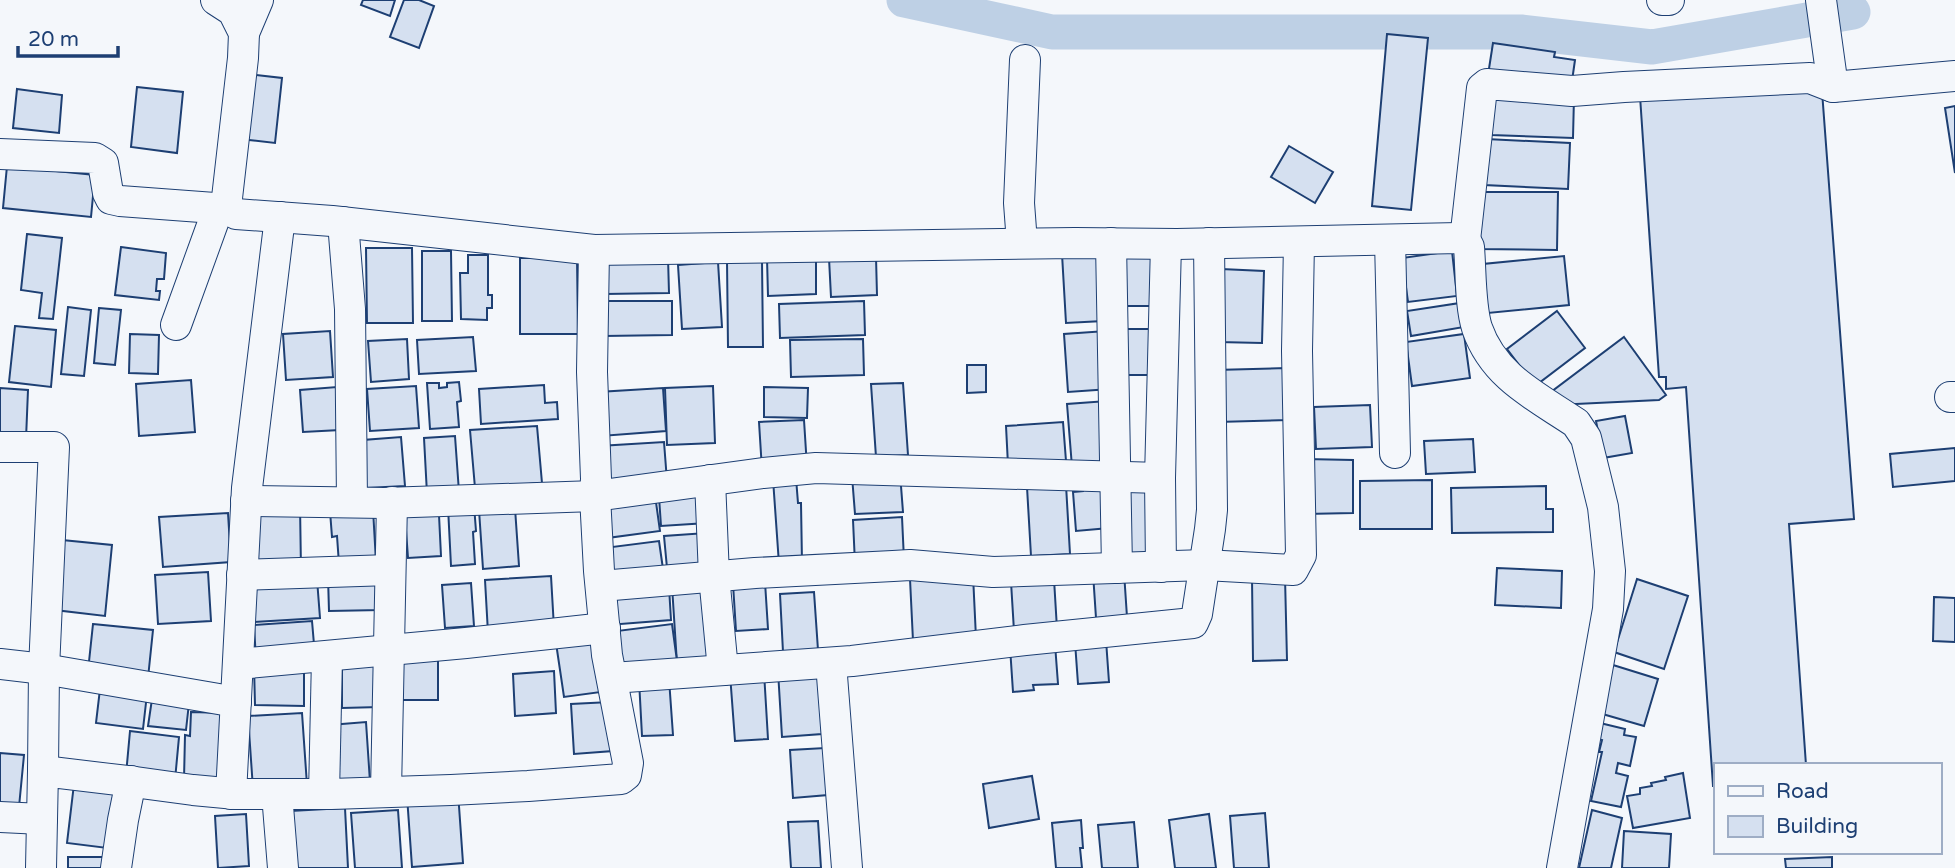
<svg xmlns="http://www.w3.org/2000/svg" width="1955" height="868" viewBox="0 0 1955 868" font-family="'Varela Round',sans-serif">
  <style>
    .lines { fill: none; stroke-linecap: round; stroke-linejoin: round }
    .canal { stroke: #bed0e5; stroke-width: 35 }
    .building { fill: #d5e0f0; stroke: #1d3f73; stroke-width: 2 }
    .street-casing { stroke: #1d3f73; stroke-width: 32 }
    .street { stroke: #f4f7fb; stroke-width: 30 }
  </style>
  <rect width="100%" height="100%" fill="#f4f7fb"/>
  <g class="lines">
    <polyline class="canal" points="904,0 1052,32 1521,32 1652,47 1853,12"/>
  </g>
  <g class="building">
    <polygon points="363,0 395,0 390,16 361,5"/>
    <polygon points="404,0 419,0 434,6 419,48 390,37"/>
    <polygon points="1387,34 1428,38 1411,210 1372,206"/>
    <polygon points="1493,43 1555,52 1554,57 1575,60 1571,88 1488,75"/>
    <polygon points="247,74 282,78 275,143 240,139"/>
    <polygon points="137,87 183,92 177,153 131,147"/>
    <polygon points="17,89 62,95 59,133 13,128"/>
    <polygon points="1822,91 1854,519 1789,524 1806,765 1715,765 1715,786 1713,786 1686,387 1666,389 1666,377 1659,377 1640,96"/>
    <polygon points="1492,94 1574,97 1573,138 1491,135"/>
    <polygon points="1955,106 1955,173 1945,108"/>
    <polygon points="1486,139 1570,143 1568,189 1484,185"/>
    <polygon points="1289,146 1333,172 1315,203 1271,177"/>
    <polygon points="7,166 95,175 91,217 3,208"/>
    <polygon points="1479,192 1558,192 1557,250 1476,249"/>
    <polygon points="27,234 62,238 53,319 39,318 42,293 21,290"/>
    <polygon points="121,247 166,253 164,279 157,279 156,291 160,291 159,300 115,295"/>
    <polygon points="366,248 412,248 413,323 367,323"/>
    <polygon points="422,251 451,251 452,321 422,321"/>
    <polygon points="1452,251 1457,296 1408,302 1402,258"/>
    <polygon points="1098,252 1103,321 1066,323 1062,254"/>
    <polygon points="468,255 488,255 488,295 492,295 492,308 487,308 487,320 461,319 460,273 468,273"/>
    <polygon points="1564,256 1569,305 1488,313 1483,264"/>
    <polygon points="668,257 669,293 605,294 603,259"/>
    <polygon points="816,257 816,294 768,296 767,258"/>
    <polygon points="876,257 877,295 831,297 829,258"/>
    <rect x="1116" y="257" width="45" height="49"/>
    <polygon points="520,258 577,258 578,334 520,334"/>
    <polygon points="727,261 762,261 763,347 728,347"/>
    <polygon points="718,262 722,327 682,329 678,265"/>
    <polygon points="1221,269 1264,271 1262,343 1218,342"/>
    <polygon points="604,301 672,301 672,335 604,336"/>
    <polygon points="864,301 865,335 780,338 779,304"/>
    <polygon points="1460,303 1464,327 1411,336 1407,311"/>
    <polygon points="68,307 91,310 84,376 61,374"/>
    <polygon points="99,308 121,310 115,365 94,363"/>
    <polygon points="1557,311 1585,348 1535,386 1507,349"/>
    <polygon points="15,326 56,330 51,387 9,382"/>
    <rect x="1118" y="329" width="41" height="46"/>
    <polygon points="330,331 333,377 286,380 283,334"/>
    <polygon points="1106,331 1110,389 1068,392 1064,334"/>
    <polygon points="130,334 159,335 158,374 129,373"/>
    <polygon points="1464,334 1470,378 1412,386 1406,342"/>
    <polygon points="473,337 476,371 419,374 417,340"/>
    <polygon points="1624,337 1666,395 1659,400 1555,405 1547,395"/>
    <polygon points="407,339 409,379 371,382 368,341"/>
    <polygon points="863,339 864,375 791,377 790,340"/>
    <polygon points="967,365 986,365 986,392 967,393"/>
    <polygon points="1286,368 1288,420 1217,422 1215,370"/>
    <polygon points="191,380 195,432 139,436 136,384"/>
    <polygon points="459,382 461,401 457,402 459,427 430,429 427,383 439,383 439,388 447,387 447,383"/>
    <polygon points="903,383 908,455 876,457 871,384"/>
    <polygon points="544,385 545,403 557,402 558,419 481,424 479,389"/>
    <polygon points="416,386 419,428 370,431 367,389"/>
    <polygon points="713,386 715,443 667,445 665,388"/>
    <polygon points="337,387 340,430 303,432 300,390"/>
    <polygon points="764,387 808,388 807,418 764,417"/>
    <polygon points="0,388 28,390 26,439 0,438"/>
    <polygon points="663,388 666,431 601,436 598,392"/>
    <polygon points="1107,401 1111,465 1072,467 1067,404"/>
    <polygon points="1370,405 1372,447 1316,449 1314,407"/>
    <polygon points="1625,416 1632,453 1603,458 1596,421"/>
    <polygon points="804,420 807,467 762,470 759,422"/>
    <polygon points="1063,422 1066,461 1008,465 1006,426"/>
    <polygon points="537,426 542,483 475,488 470,430"/>
    <polygon points="455,436 459,492 427,494 424,438"/>
    <polygon points="401,437 405,486 366,488 363,440"/>
    <polygon points="1473,439 1475,472 1426,474 1424,441"/>
    <polygon points="664,442 667,481 601,485 599,446"/>
    <polygon points="1955,448 1955,481 1893,487 1890,454"/>
    <polygon points="1305,459 1353,460 1353,513 1305,514"/>
    <polygon points="900,473 903,512 855,514 852,476"/>
    <polygon points="796,478 798,503 801,503 802,562 779,564 773,479"/>
    <polygon points="1432,480 1432,529 1360,529 1360,481"/>
    <polygon points="1111,483 1109,528 1076,531 1073,492 1083,491 1083,486"/>
    <polygon points="1066,485 1070,554 1031,556 1027,487"/>
    <polygon points="1546,486 1546,509 1553,509 1553,532 1452,533 1451,488"/>
    <polygon points="1120,488 1159,488 1159,555 1119,554"/>
    <polygon points="706,494 707,523 661,526 659,497"/>
    <polygon points="655,495 660,531 607,538 603,502"/>
    <polygon points="253,505 300,505 301,570 253,570"/>
    <polygon points="474,505 476,531 473,532 475,564 451,566 448,507"/>
    <polygon points="515,508 519,566 483,569 479,510"/>
    <polygon points="373,509 376,562 339,564 337,536 332,537 330,511"/>
    <polygon points="228,513 231,562 163,567 159,517"/>
    <polygon points="439,515 441,556 408,558 405,516"/>
    <polygon points="902,517 904,560 855,564 853,520"/>
    <polygon points="706,533 708,565 667,568 664,536"/>
    <polygon points="62,540 112,545 105,616 55,610"/>
    <polygon points="659,541 664,576 609,583 604,548"/>
    <polygon points="1497,568 1562,571 1561,608 1495,605"/>
    <polygon points="208,572 211,621 158,624 155,575"/>
    <polygon points="1124,572 1127,617 1096,618 1093,573"/>
    <polygon points="973,575 976,638 913,641 910,579"/>
    <polygon points="380,576 381,610 329,611 328,577"/>
    <polygon points="551,576 554,628 488,633 485,580"/>
    <polygon points="1285,577 1287,660 1253,661 1252,578"/>
    <polygon points="317,579 320,618 252,622 249,583"/>
    <polygon points="1054,579 1057,629 1014,631 1011,582"/>
    <polygon points="1637,579 1688,596 1664,669 1614,652"/>
    <polygon points="765,582 768,629 736,631 733,584"/>
    <polygon points="471,583 474,626 445,628 442,585"/>
    <polygon points="710,583 715,662 677,664 672,586"/>
    <polygon points="669,587 671,620 608,625 605,591"/>
    <polygon points="814,592 818,650 783,652 780,594"/>
    <polygon points="1934,597 1955,598 1955,642 1933,641"/>
    <polygon points="312,621 315,656 256,660 254,625"/>
    <polygon points="93,624 153,630 148,678 88,671"/>
    <polygon points="672,624 677,661 614,669 609,632"/>
    <polygon points="593,637 601,692 564,697 556,643"/>
    <polygon points="1106,640 1109,682 1078,684 1075,642"/>
    <polygon points="1055,644 1058,684 1033,685 1034,690 1013,692 1010,647"/>
    <rect x="398" y="654" width="40" height="46"/>
    <polygon points="342,660 380,661 380,707 342,708"/>
    <polygon points="1613,665 1658,679 1644,726 1599,713"/>
    <polygon points="254,666 304,666 304,706 255,705"/>
    <polygon points="818,668 822,734 782,737 778,671"/>
    <polygon points="554,671 556,713 515,716 513,674"/>
    <polygon points="764,672 768,739 735,741 730,674"/>
    <polygon points="669,679 673,735 642,736 639,680"/>
    <polygon points="100,689 147,694 143,729 96,723"/>
    <polygon points="152,699 189,703 186,730 148,726"/>
    <polygon points="610,702 613,751 574,754 571,704"/>
    <polygon points="191,712 225,713 223,780 184,779 185,735 190,736"/>
    <polygon points="302,713 307,785 253,789 248,716"/>
    <polygon points="366,722 370,782 334,784 330,725"/>
    <polygon points="1600,723 1625,729 1624,735 1636,737 1630,766 1618,763 1616,773 1628,776 1621,807 1591,801 1602,752 1599,752 1602,740 1596,739"/>
    <polygon points="130,731 179,737 175,780 126,775"/>
    <polygon points="825,748 828,795 793,798 790,750"/>
    <polygon points="0,753 24,755 19,807 0,805"/>
    <polygon points="1683,773 1690,818 1633,828 1627,796 1640,794 1640,788 1652,786 1651,783 1666,780 1665,777"/>
    <polygon points="1032,776 1039,819 989,828 983,784"/>
    <polygon points="74,784 114,788 107,848 67,843"/>
    <polygon points="458,792 463,863 412,867 407,796"/>
    <polygon points="345,808 348,868 294,868 290,811"/>
    <polygon points="398,810 402,868 355,868 351,813"/>
    <polygon points="1592,810 1622,818 1611,868 1579,868"/>
    <polygon points="1265,813 1269,868 1234,868 1230,816"/>
    <polygon points="246,814 249,866 218,868 215,816"/>
    <polygon points="1209,814 1216,868 1175,868 1169,820"/>
    <polygon points="1081,820 1083,848 1080,848 1082,868 1056,868 1052,823"/>
    <polygon points="818,821 821,868 791,868 788,822"/>
    <polygon points="1134,822 1138,868 1102,868 1098,825"/>
    <polygon points="1624,831 1671,834 1669,868 1622,868"/>
    <rect x="68" y="857" width="35" height="11"/>
    <polygon points="1832,857 1832,868 1786,868 1785,859"/>
  </g>
  <g class="lines">
    <defs>
      <g id="street">
        <path d="M216,0l17,11 11,22 -1,25 -16,140 1,11 8,5 96,7 262,29 481,-7 102,1 282,-6 6,2 4,7c2,24 1,59 8,81 17,49 59,68 99,95l10,15 17,69 7,64 -2,38 -46,259"/>
        <polyline points="1662,0 1669,0"/>
        <polyline points="1821,0 1833,87"/>
        <polyline points="244,33 258,0"/>
        <polyline points="0,154 95,158 103,163 108,193 111,199 120,201 228,209"/>
        <polyline points="343,222 350,309 352,502"/>
        <polyline points="1390,240 1395,453"/>
        <polyline points="1465,240 1482,88 1487,84 1572,91 1624,87 1810,78 1833,87 1955,76"/>
        <polyline points="1022,243 1019,203 1025,60"/>
        <polyline points="1111,243 1117,568"/>
        <polyline points="176,325 218,209"/>
        <polyline points="1950,397 1955,397"/>
        <polyline points="0,447 54,447 44,669 43,771"/>
        <polyline points="710,480 714,576 723,670"/>
        <polyline points="246,501 384,503 595,496 763,473 816,468 1160,478"/>
        <polyline points="1161,567 1160,478 1166,244"/>
        <polyline points="242,575 390,570"/>
        <polyline points="601,586 755,573 893,566 910,565 993,572 1205,565 1293,570 1301,555 1297,351 1299,242"/>
        <polyline points="831,663 847,868"/>
        <polyline points="0,664 44,669 236,702"/>
        <polyline points="238,664 466,643 605,628"/>
        <polyline points="612,678 852,661 1025,640 1193,623 1197,614 1210,529 1212,510 1209,243"/>
        <polyline points="386,791 392,502"/>
        <polyline points="231,794 247,488 280,217"/>
        <polyline points="277,794 283,868"/>
        <polyline points="324,794 327,657"/>
        <polyline points="0,817 42,819"/>
        <polyline points="41,868 43,771 127,781 193,790 236,794 331,794 451,790 528,786 621,779 626,775 628,763 607,655 599,571 595,496 596,479 592,372 594,250"/>
        <polyline points="116,868 123,820 131,781"/>
      </g>
    </defs>
    <use href="#street" class="street-casing"/>
    <use href="#street" class="street"/>
  </g>
  <rect x="1714" y="763" width="228" height="91" fill="#f4f7fb" stroke="#9eadc5" stroke-width="2"/>
  <rect x="1728" y="786" width="35" height="10" fill="#f4f7fb" stroke="#9eadc5" stroke-width="2"/>
  <text x="1776" y="798" font-size="21" fill="#1d3f73">Road</text>
  <rect x="1728" y="816" width="35" height="21" fill="#d5e0f0" stroke="#9eadc5" stroke-width="2"/>
  <text x="1776" y="833" font-size="21" fill="#1d3f73">Building</text>
  <path d="M18 46v10h100v-10" fill="none" stroke="#1d3f73" stroke-width="3.5"/>
  <text x="28" y="46" font-size="21" fill="#1d3f73" stroke="#f4f7fb" stroke-width="5" paint-order="stroke">20 m</text>
</svg>
